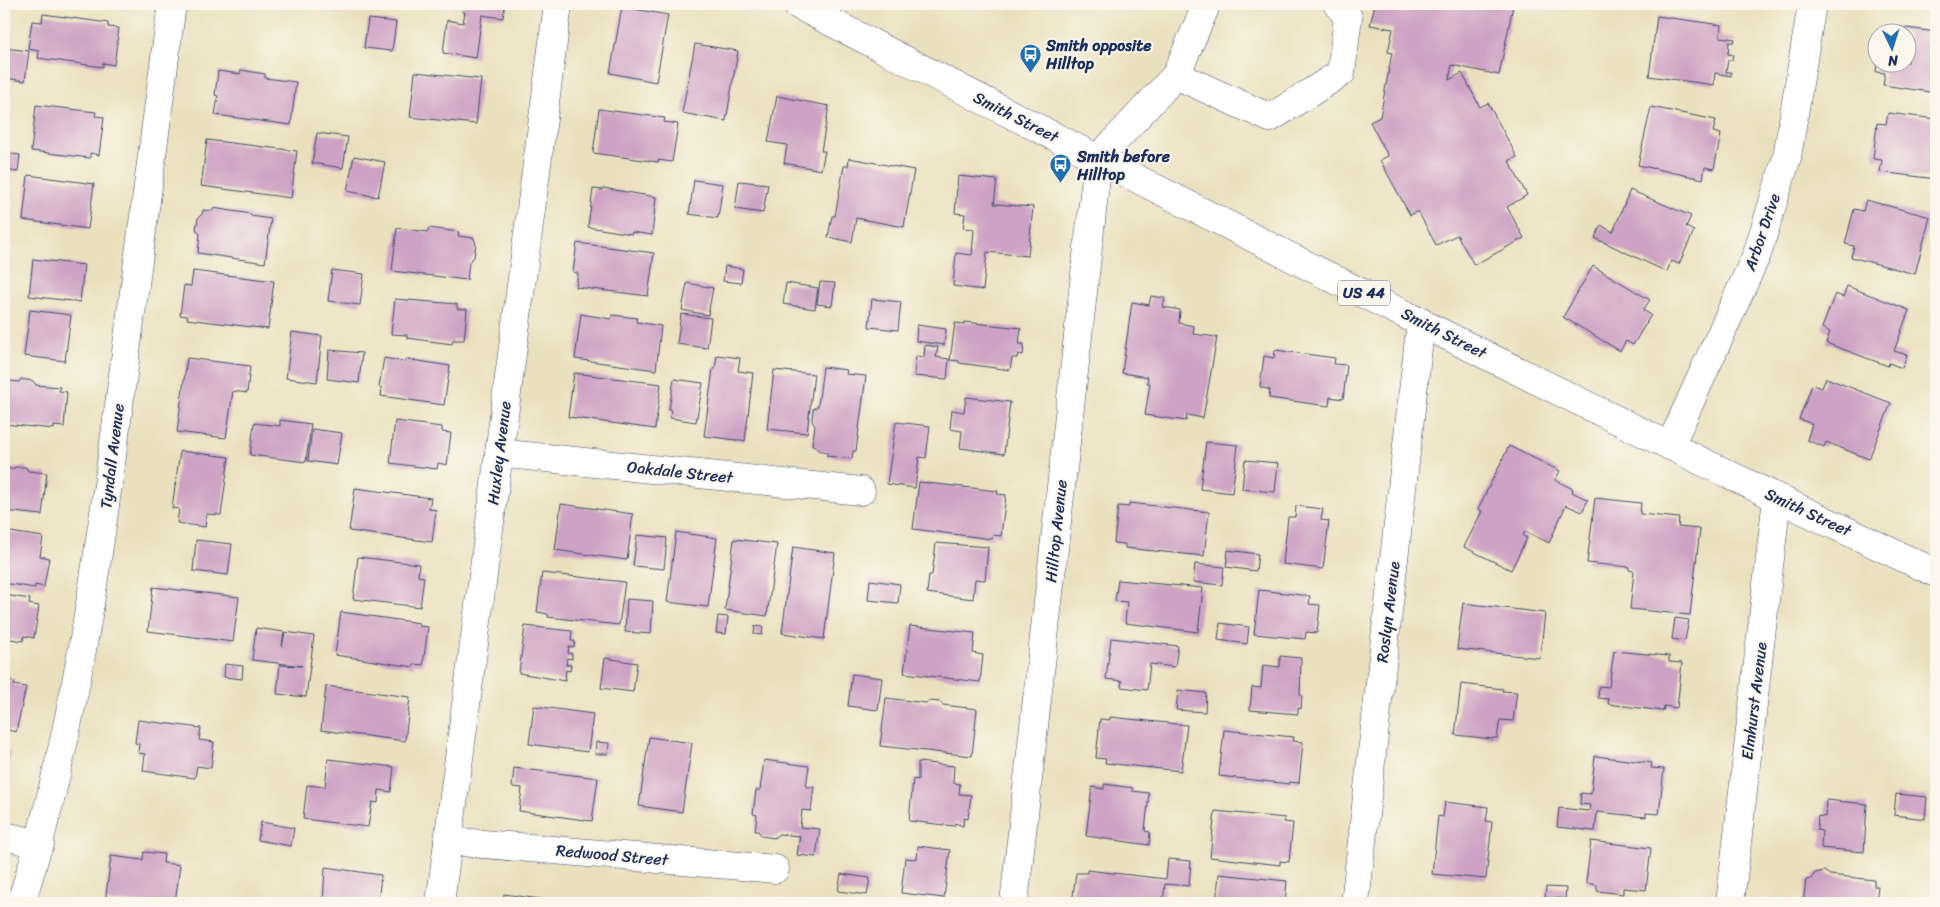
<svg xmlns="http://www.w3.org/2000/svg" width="1940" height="907" viewBox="0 0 1940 907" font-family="Sriracha,sans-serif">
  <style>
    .building { fill: #cea2c4 }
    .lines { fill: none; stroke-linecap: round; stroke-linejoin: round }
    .minor-casing { stroke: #3a4a6c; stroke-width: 29 }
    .major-casing { stroke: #3a4a6c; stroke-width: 29 }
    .minor { stroke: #fff; stroke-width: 28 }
    .major { stroke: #fff; stroke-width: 28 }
    .labels { text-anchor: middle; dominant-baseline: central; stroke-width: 4; stroke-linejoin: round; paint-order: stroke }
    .shield { fill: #fbf7ec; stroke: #5e6b89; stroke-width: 1 }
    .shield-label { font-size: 15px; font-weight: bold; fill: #1b2f5e }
    .poi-label { font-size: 16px; font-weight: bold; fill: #1b2f5e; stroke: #fbf7ec; text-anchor: start }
    .street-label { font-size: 16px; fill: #1b2f5e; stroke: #fbf7ec }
  </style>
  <rect width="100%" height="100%" fill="#fbf7ec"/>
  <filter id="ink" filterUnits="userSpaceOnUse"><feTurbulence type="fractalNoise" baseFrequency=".02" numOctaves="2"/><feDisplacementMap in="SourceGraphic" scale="10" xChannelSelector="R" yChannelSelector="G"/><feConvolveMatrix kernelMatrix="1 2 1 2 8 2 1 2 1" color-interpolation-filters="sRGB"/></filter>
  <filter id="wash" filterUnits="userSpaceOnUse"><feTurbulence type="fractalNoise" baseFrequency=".0096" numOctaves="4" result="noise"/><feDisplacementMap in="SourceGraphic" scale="20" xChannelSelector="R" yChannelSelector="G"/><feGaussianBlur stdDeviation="1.12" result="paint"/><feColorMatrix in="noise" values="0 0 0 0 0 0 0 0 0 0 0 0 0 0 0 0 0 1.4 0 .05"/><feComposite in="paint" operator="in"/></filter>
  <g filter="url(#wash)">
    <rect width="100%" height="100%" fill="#ebe0be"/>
    <g id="blocks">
      <g class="building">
        <polygon points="101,4 126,4 125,8"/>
        <polygon points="463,4 505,4 503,18 482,15 476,58 443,53 447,20 463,23 465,12 462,12"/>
        <polygon points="1375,4 1396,6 1397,4 1503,4 1513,6 1499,75 1452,65 1449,80 1462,73 1480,107 1488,103 1517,157 1509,161 1527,195 1507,207 1524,238 1474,265 1457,235 1436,245 1418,211 1410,215 1380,160 1388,156 1370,122 1380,117 1392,53 1388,52 1393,29 1370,25"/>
        <polygon points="1919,4 1936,4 1936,7 1919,5"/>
        <polygon points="622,7 668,15 656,82 610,73"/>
        <polygon points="43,14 108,23 108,27 119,28 114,65 103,63 103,67 38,58 39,51 28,49 32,21 42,22"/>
        <polygon points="1657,16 1721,25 1720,37 1735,39 1734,42 1729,42 1728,54 1733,55 1732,60 1728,60 1726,72 1731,72 1731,76 1715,73 1714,85 1649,76"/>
        <polygon points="368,19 396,22 392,51 364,48"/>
        <polygon points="1891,26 1936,32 1936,93 1883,85 1885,73 1876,72 1877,62 1908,62 1908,32 1890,32"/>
        <polygon points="695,44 738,51 726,121 682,113"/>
        <polygon points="4,48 29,51 25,81 4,78"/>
        <polygon points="241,70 265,74 265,78 296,82 291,125 215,115 218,96 215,95 218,71 240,74"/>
        <polygon points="415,72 481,79 476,124 410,117"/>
        <polygon points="777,96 829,106 821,151 825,151 821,170 784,163 787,145 768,142"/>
        <polygon points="36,105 96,112 95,116 104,117 99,155 90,153 90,158 31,151"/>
        <polygon points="1651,107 1716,120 1713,132 1721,134 1714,169 1705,167 1703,179 1638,165"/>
        <polygon points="599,109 665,118 664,122 678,124 672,162 658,160 658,162 593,153"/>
        <polygon points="1888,113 1936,119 1936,179 1880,172 1882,160 1873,159 1877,123 1886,124"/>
        <polygon points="317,133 348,137 343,168 312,163"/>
        <polygon points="207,140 297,151 291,198 201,186"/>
        <polygon points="4,153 20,155 18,172 4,170"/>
        <polygon points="354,156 385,162 378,197 347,191"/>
        <polygon points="849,158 914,170 904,227 856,218 852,242 828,237 832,216 835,216 844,166 848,166"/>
        <polygon points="28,175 94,184 88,229 23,220"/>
        <polygon points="958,176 997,180 994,204 1033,207 1028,256 987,252 983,290 953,286 956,253 972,255 974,229 963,228 965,214 955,213"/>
        <polygon points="694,180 723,184 718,218 689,214"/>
        <polygon points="739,181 768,184 763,213 735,209"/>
        <polygon points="603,188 656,197 652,235 632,232 632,234 588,227 593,189 603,190"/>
        <polygon points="1630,190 1691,216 1686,227 1694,231 1679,264 1671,261 1667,272 1595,238 1601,225 1613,232"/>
        <polygon points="1866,200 1930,217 1915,274 1851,257 1854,246 1845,244 1854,209 1863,211"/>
        <polygon points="213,208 251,214 251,216 271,219 265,263 198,253 200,234 196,229 198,218 202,214 203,210 213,211"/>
        <polygon points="397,228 428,232 429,228 459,232 458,236 474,238 476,244 474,257 469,262 467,280 392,271"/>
        <polygon points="4,232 9,233 7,255 4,255"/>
        <polygon points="577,243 654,253 648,296 576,287 578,273 573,272"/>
        <polygon points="33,259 84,265 80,302 29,296"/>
        <polygon points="725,266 743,269 741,283 723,281"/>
        <polygon points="1593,266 1650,300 1643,310 1651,315 1633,345 1626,341 1620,351 1563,317"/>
        <polygon points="332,270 364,274 360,305 328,301"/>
        <polygon points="193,271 274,281 268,329 187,319 188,316 180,315 184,285 191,286"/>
        <polygon points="820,282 835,283 832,306 817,304"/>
        <polygon points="687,283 713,288 708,315 682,310"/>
        <polygon points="786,283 818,288 815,309 783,304"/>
        <polygon points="1847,286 1909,310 1894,351 1907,355 1902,368 1889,363 1888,366 1826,343 1830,332 1822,328 1835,294 1843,297"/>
        <polygon points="1151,296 1165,298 1163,307 1180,310 1179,323 1194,326 1193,334 1217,337 1203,418 1187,415 1186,421 1145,415 1150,383 1147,383 1148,377 1122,373 1132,302 1149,305"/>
        <polygon points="395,299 457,304 457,309 467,309 464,340 453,340 452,344 407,338 407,335 391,334"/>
        <polygon points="872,299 901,302 898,330 869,327"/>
        <polygon points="30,310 71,315 65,361 24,356"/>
        <polygon points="581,314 611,319 612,315 637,318 636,322 661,326 656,370 575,359"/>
        <polygon points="681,314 711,318 707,348 677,344"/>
        <polygon points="965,322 1021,328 1019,344 1024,344 1023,355 1018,354 1017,358 1012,358 1010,370 959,363 959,361 950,360 955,323 964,324"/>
        <polygon points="917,325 946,329 944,345 916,341"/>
        <polygon points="292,332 322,336 317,382 286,378"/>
        <polygon points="925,345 938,347 936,357 949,359 947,379 914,376 916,356 924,357"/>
        <polygon points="329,350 362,353 359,383 327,379"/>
        <polygon points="1275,350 1335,358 1334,364 1347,365 1343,399 1330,397 1329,406 1269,398 1270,390 1260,387 1264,356 1274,358"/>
        <polygon points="717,355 740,358 738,371 753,373 745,441 704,436 713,369 715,369"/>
        <polygon points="187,358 250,366 247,393 233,391 226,438 177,432"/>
        <polygon points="384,358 405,362 406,359 450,366 444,405 381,396 382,388 379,387"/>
        <polygon points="823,367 847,370 846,374 866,376 856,451 853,451 852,459 827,456 827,452 818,450 816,446 812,445 815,426 812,421 813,409 818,406"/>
        <polygon points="774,370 814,374 807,433 767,429"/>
        <polygon points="574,373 661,384 655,429 568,417"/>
        <polygon points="1826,378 1891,403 1869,459 1826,442 1824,447 1807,440 1812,424 1799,419 1812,385 1822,388"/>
        <polygon points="21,379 33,381 36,385 60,387 59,391 67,392 64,427 54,426 54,429 4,424 4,380 19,382"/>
        <polygon points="674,379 703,383 696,422 670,418 671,410 669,410"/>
        <polygon points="966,397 1010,402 1004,454 960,448 962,431 950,429 952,410 964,412"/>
        <polygon points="280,420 311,424 306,462 250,455 254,423 280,426"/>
        <polygon points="395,421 442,427 442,432 451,433 447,465 438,463 437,469 390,463"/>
        <polygon points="896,422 930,426 926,458 919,457 915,488 887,484"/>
        <polygon points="312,429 342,433 337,465 308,461"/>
        <polygon points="1206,442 1238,445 1232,493 1200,489"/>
        <polygon points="1509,446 1560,471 1555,480 1573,489 1572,492 1588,500 1582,512 1566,505 1549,543 1525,531 1523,536 1527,538 1511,570 1464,547 1482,511 1478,509"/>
        <polygon points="180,451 229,457 221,515 207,514 205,527 177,523 179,509 172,508"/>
        <polygon points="1245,460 1278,463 1275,492 1242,489"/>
        <polygon points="16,467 26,467 28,471 47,473 42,515 4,511 4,468 12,469"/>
        <polygon points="919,482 998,491 997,494 1006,495 1001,536 993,535 992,539 913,529"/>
        <polygon points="355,488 431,498 429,509 436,510 432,542 349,531"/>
        <polygon points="1595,498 1641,503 1640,514 1679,518 1678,527 1700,529 1690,615 1630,609 1634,571 1629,570 1629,567 1587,563"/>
        <polygon points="1129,503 1209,512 1204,556 1125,548 1125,544 1114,543 1118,506 1129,507"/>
        <polygon points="561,504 633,514 627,560 555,550"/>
        <polygon points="1296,506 1323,509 1321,520 1329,521 1323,569 1283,564 1288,517 1295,517"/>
        <polygon points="4,531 43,537 40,556 49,558 44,587 35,585 35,588 4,583"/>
        <polygon points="676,532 717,538 708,607 667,602"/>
        <polygon points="637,535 667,538 664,569 633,566"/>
        <polygon points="734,539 777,544 767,616 725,610"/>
        <polygon points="196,540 232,544 228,575 193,571"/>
        <polygon points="936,543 988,547 985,580 975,579 973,599 927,593 929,575 932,575"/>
        <polygon points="793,547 835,553 824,639 782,633"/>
        <polygon points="1228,550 1258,554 1256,571 1226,567"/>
        <polygon points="358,557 419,564 418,576 424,577 420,607 353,599"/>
        <polygon points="1195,564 1224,567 1222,585 1193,582"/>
        <polygon points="542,573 625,582 619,625 548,617 548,614 537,612"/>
        <polygon points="870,580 900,584 898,603 868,600"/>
        <polygon points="1118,580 1203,588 1198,632 1125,623 1127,602 1115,601"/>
        <polygon points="153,587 239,597 233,642 148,631"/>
        <polygon points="1259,590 1310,596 1309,604 1320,605 1317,633 1306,632 1305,639 1254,634"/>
        <polygon points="4,595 30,599 29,604 39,606 34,638 24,636 23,641 4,638"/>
        <polygon points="627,599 653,601 651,634 625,632"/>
        <polygon points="1463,603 1545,613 1540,658 1457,649"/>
        <polygon points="341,612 419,623 419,626 428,627 423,665 414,664 414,667 335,655"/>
        <polygon points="718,616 728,617 726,634 716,633"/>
        <polygon points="1675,618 1689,620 1685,641 1672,639"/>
        <polygon points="1220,623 1249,627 1247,644 1218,640"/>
        <polygon points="525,626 572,631 571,641 575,641 574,647 569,647 568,653 572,654 572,659 567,658 566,665 571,665 570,671 566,670 565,681 519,673"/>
        <polygon points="755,626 763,627 762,635 754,634"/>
        <polygon points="910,626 975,633 973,653 983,655 980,682 904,673"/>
        <polygon points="256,628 284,632 282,647 285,632 314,636 306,697 277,694 280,665 302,666 252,660"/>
        <polygon points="1111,638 1178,646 1175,667 1150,664 1147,690 1121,687 1122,681 1106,679"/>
        <polygon points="1614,651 1669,656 1669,662 1682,663 1677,708 1664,706 1663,711 1608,704 1609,699 1598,698 1599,686 1609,687"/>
        <polygon points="1280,656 1301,658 1300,695 1302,696 1301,709 1298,708 1298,714 1250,710 1252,687 1261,688 1263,665 1280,667"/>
        <polygon points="605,658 637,663 633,692 601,688"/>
        <polygon points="225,664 243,666 242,679 224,677"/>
        <polygon points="852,674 882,678 878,710 848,706"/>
        <polygon points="4,679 15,682 14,685 26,687 16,732 4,729"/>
        <polygon points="1461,684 1503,689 1502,691 1517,692 1513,721 1500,720 1497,738 1493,738 1493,739 1455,735"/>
        <polygon points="326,686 410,697 405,741 321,730"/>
        <polygon points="1178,690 1206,693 1205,712 1176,710"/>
        <polygon points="886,698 926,703 929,701 940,702 943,705 977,709 972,756 880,746"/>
        <polygon points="534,706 593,714 588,752 529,744"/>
        <polygon points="1110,717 1187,725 1181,771 1105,763 1106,759 1096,758 1100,719 1110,720"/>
        <polygon points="138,720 201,728 199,740 214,742 211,768 197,766 195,778 143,771 145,754 138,753 139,744 135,743"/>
        <polygon points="1224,730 1294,737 1293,741 1303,742 1299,783 1289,782 1289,784 1219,776"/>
        <polygon points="649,737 692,743 682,812 639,806"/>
        <polygon points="596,742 609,743 608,754 595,754"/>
        <polygon points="4,750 10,752 4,776"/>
        <polygon points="1595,756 1652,763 1651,768 1664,769 1659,814 1646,813 1646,817 1597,812 1595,831 1557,827 1559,808 1589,811 1590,805 1580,804 1581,793 1591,794"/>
        <polygon points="328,759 394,767 391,792 379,790 378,803 372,802 368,827 303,819 307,785 325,787"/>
        <polygon points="764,760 809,766 806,787 814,787 811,811 802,810 800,827 820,829 816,857 797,855 800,836 779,834 774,838 762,836 758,831 755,831 757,815 753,814 756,790 760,790"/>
        <polygon points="918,762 954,766 953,783 960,784 959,794 971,795 968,819 964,818 963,826 955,823 954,826 909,821 913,779 918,780"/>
        <polygon points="514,768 598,778 592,821 519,811 522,788 512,787"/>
        <polygon points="1104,784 1133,788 1132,791 1149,793 1145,831 1150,832 1149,845 1086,836 1092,787 1104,789"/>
        <polygon points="1896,794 1927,797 1925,819 1894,815"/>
        <polygon points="1826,800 1867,804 1864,852 1821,848 1822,831 1817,830 1818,816 1825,817"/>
        <polygon points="1445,802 1488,807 1486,821 1492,822 1486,879 1432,874 1438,816 1443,817"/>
        <polygon points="1215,811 1285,818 1284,822 1293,823 1289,862 1280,861 1280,865 1210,857"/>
        <polygon points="261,822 294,828 291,846 258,840"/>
        <polygon points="1591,841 1651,848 1646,890 1623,888 1623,894 1597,891 1597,885 1586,883"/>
        <polygon points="918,846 950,850 944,898 901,893 905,858 917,859"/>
        <polygon points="144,852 164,854 163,863 180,865 175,903 105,902 111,856 143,860"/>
        <polygon points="1168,859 1191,861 1189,886 1165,884 1163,903 1072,903 1076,873 1087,873 1087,870 1166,879"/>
        <polygon points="325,867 381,875 378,903 323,903"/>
        <polygon points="1824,871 1830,875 1874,880 1874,886 1878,886 1876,903 1803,903 1806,880 1811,879 1815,873"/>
        <polygon points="841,874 870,878 867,895 838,891"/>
        <polygon points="1219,874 1287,881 1285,903 1216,903"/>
        <polygon points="1546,887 1566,888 1565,899 1545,898"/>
        <polygon points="504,894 562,902 562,903 503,903"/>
      </g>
    </g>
  </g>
  <g filter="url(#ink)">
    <use href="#blocks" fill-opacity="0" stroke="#3a4a6c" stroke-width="1"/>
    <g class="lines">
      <defs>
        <g id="minor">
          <polyline points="1176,75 1270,118 1341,73 1348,17 1337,4"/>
          <polyline points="1670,446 1757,254 1787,157 1812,4"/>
          <polyline points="499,453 861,491"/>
          <polyline points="4,836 40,844"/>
          <polyline points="448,841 775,869"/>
          <path d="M21,903c53,-167 77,-340 100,-513 17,-128 34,-257 51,-386"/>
          <polyline points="440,903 558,4"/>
          <polyline points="1014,903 1098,159 1176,75 1205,8 1204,4"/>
          <polyline points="1355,903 1421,321"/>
          <polyline points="1730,903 1777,498"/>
        </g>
        <path id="major" d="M796,4c378,194 755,389 1140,569"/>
      </defs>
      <use href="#minor" class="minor-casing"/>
      <use href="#major" class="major-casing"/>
      <use href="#minor" class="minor"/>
      <use href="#major" class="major"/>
    </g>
  </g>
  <defs>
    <symbol id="bus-pin" viewBox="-11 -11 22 30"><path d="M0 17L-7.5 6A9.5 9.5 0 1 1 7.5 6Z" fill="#1f6fb2" stroke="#fbf7ec"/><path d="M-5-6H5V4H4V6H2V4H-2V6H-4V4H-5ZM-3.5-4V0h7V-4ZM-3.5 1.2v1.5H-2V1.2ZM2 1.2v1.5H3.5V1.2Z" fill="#fff"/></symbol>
  </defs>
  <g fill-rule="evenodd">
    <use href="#bus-pin" x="1018" y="42" width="25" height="34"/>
    <use href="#bus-pin" x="1048" y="152" width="25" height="34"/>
  </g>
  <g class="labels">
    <rect class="shield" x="1338" y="280.5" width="52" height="25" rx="4"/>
    <g class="shield-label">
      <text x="1364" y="293">US 44</text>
    </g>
    <g class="poi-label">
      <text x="1046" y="45">Smith opposite<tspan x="1046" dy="18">Hilltop</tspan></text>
      <text x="1077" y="156">Smith before<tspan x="1077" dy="18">Hilltop</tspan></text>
    </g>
    <g class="street-label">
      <text transform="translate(1016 117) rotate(27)">Smith Street</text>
      <text transform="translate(1762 232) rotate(-71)">Arbor Drive</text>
      <text transform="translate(1444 333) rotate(27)">Smith Street</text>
      <text transform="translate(499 453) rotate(-83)">Huxley Avenue</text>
      <text transform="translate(112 456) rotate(-83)">Tyndall Avenue</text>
      <text transform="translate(680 472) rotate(6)">Oakdale Street</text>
      <text transform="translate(1808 512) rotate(25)">Smith Street</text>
      <text transform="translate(1056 531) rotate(-84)">Hilltop Avenue</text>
      <text transform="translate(1388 612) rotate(-83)">Roslyn Avenue</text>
      <text transform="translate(1754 701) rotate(-83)">Elmhurst Avenue</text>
      <text transform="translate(612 855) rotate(5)">Redwood Street</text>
    </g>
  </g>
  <rect width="1940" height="907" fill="none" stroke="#fbf7ec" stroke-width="20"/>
  <g transform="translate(1892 48) rotate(176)"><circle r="24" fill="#fbf7ec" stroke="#a1a7b3"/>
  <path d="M0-4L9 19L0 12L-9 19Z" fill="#1f6fb2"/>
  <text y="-8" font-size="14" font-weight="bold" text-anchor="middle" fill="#1b2f5e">N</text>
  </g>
</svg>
